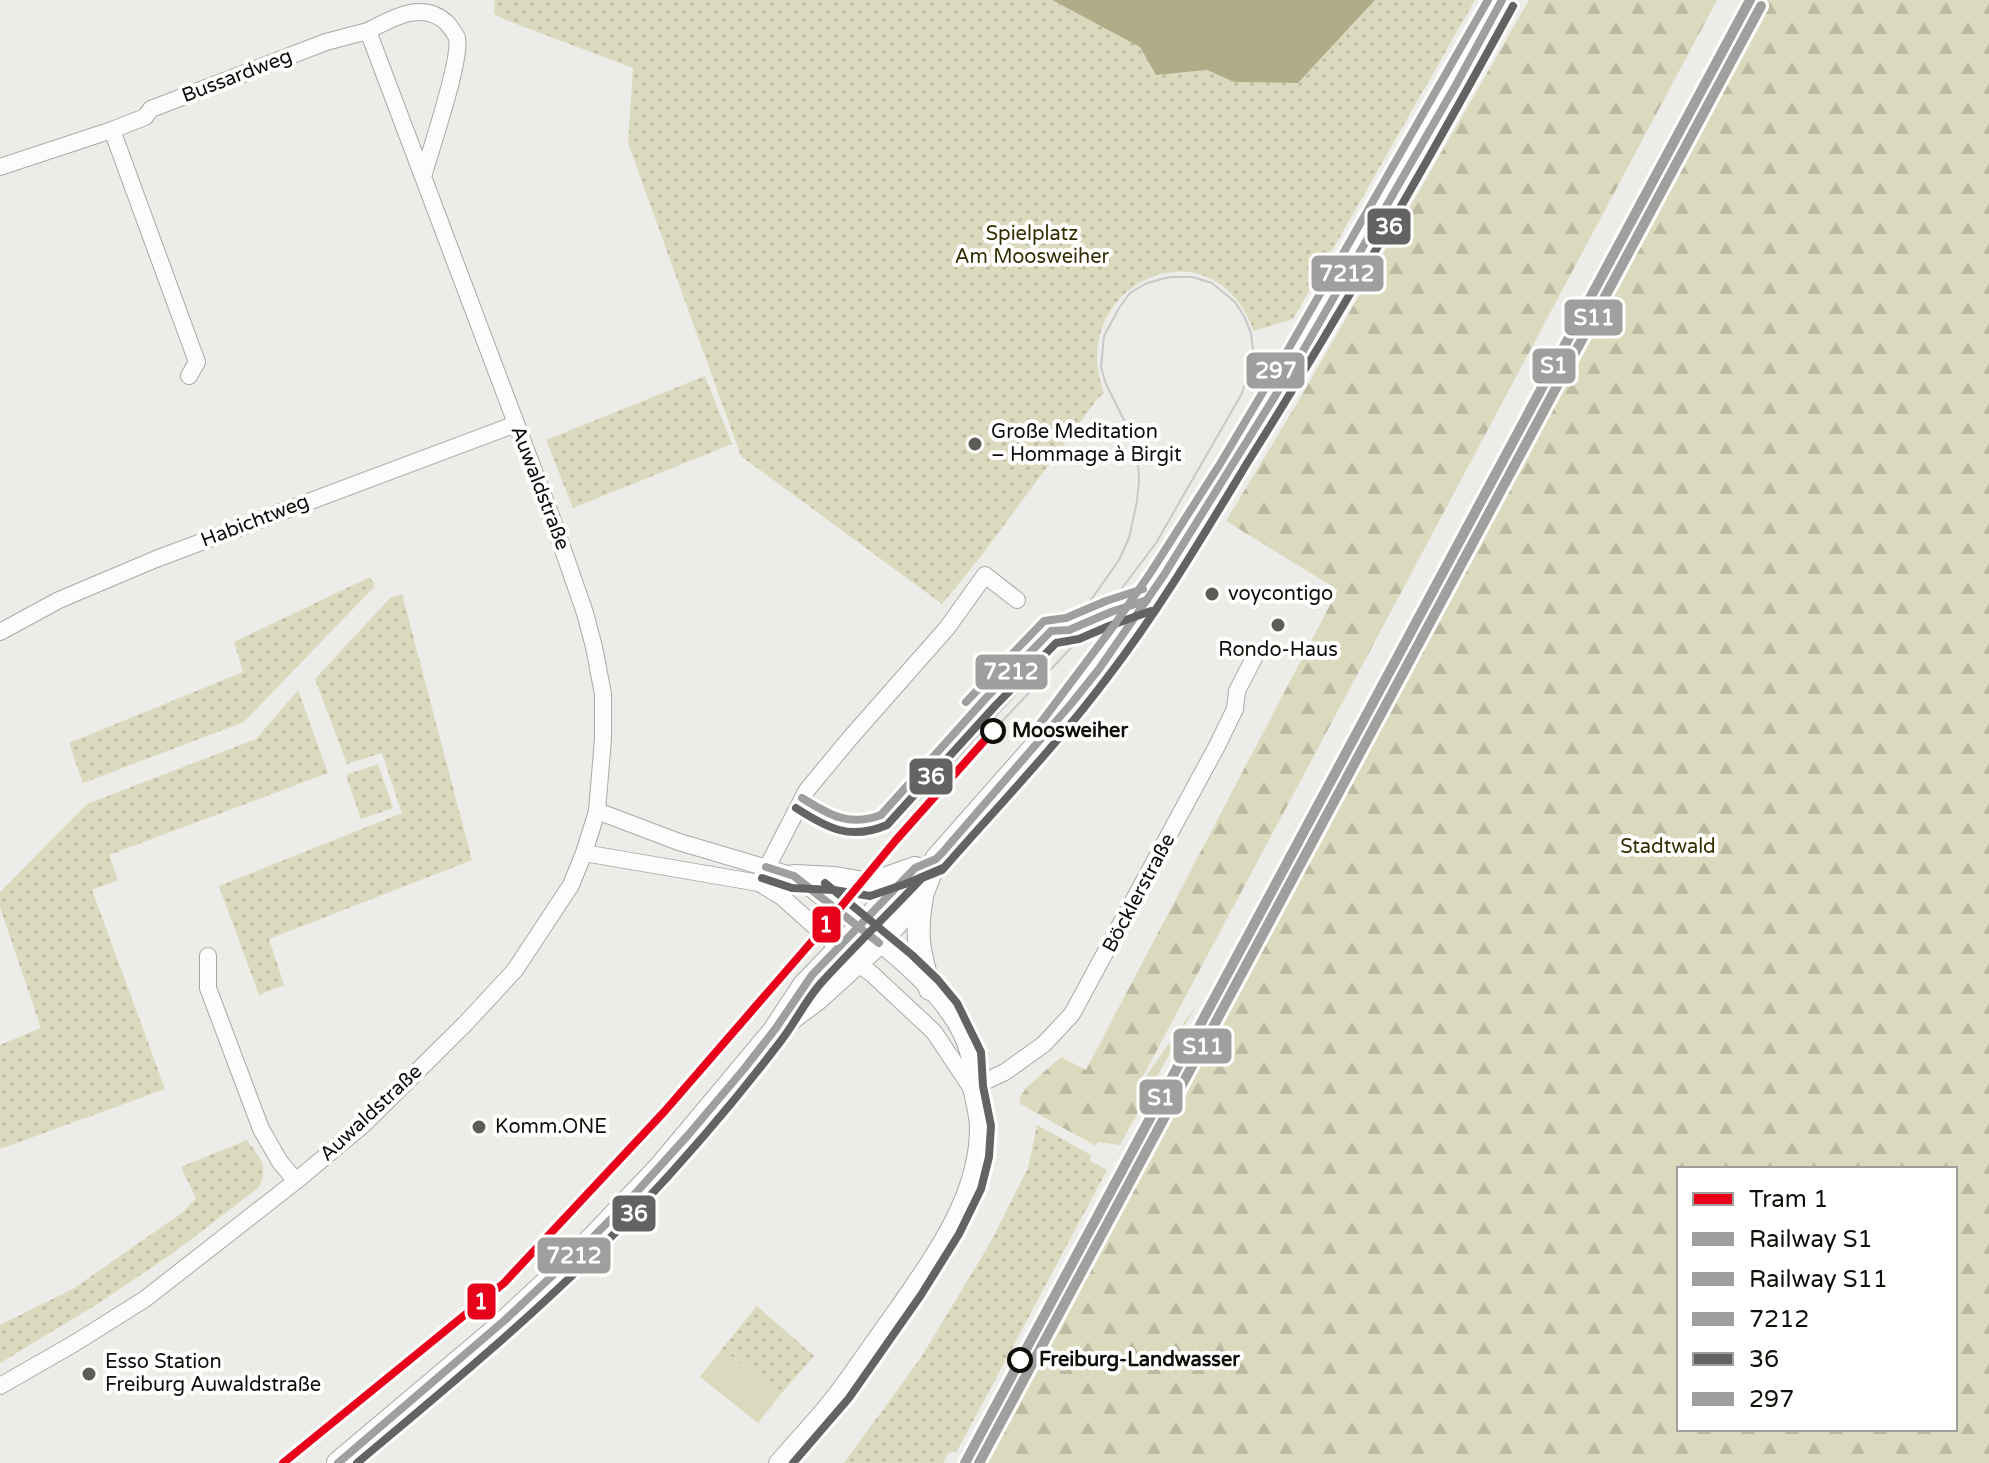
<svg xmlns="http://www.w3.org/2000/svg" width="1989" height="1463" viewBox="0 0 1989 1463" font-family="'Varela Round',sans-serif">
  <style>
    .grass { fill: url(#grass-dots) }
    .forest { fill: url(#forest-firs); fill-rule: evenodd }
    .garden { fill: #dcdabe }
    .water { fill: #afac87 }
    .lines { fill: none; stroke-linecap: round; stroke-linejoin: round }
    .street-casing { stroke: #a9a9a5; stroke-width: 18 }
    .secondary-casing { stroke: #a9a9a5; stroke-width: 24 }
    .street { stroke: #fcfcfc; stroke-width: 16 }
    .secondary { stroke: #fcfcfc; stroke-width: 22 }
    .tram { stroke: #c8c8c8; stroke-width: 2 }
    .bus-1-casing { stroke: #fffffe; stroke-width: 14 }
    .bus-2-casing { stroke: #fffffe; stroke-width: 14 }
    .bus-3-casing { stroke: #fffffe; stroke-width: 14 }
    .bus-1 { stroke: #9f9f9d; stroke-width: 8 }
    .bus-2 { stroke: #646363; stroke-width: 8 }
    .bus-3 { stroke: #9f9f9d; stroke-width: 8 }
    .rail-1-casing { stroke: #fffffe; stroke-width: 16 }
    .rail-2-casing { stroke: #fffffe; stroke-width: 16 }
    .rail-1 { stroke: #9f9f9d; stroke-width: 10 }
    .rail-2 { stroke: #9f9f9d; stroke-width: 10 }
    .tram-1-casing { stroke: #fffffe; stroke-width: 14 }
    .tram-1 { stroke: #e8001b; stroke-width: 8 }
    .poi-dot { fill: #5c5c58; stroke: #fffffe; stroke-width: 3 }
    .stop-dot { fill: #fffffe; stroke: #0e0e0b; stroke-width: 4 }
    .labels { text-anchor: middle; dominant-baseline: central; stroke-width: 8; stroke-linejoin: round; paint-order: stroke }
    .street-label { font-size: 20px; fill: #0e0e0b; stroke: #fffffe }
    .park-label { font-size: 20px; fill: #332f03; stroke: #fffffe }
    .poi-label { font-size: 20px; fill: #0e0e0b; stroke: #fffffe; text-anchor: start }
    .stop-label { font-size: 20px; font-weight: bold; fill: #0e0e0b; stroke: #fffffe; text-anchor: start }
    .line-badge { stroke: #fffffe; stroke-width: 3 }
    .badge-label { font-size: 22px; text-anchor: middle; font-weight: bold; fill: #fff }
  </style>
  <defs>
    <pattern id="grass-dots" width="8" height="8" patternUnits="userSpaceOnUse" patternTransform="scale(2)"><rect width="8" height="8" fill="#dcdabe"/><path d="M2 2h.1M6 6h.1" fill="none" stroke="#bcbaa2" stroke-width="1.8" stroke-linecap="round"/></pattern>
    <pattern id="forest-firs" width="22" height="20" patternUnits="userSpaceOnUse" patternTransform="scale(2)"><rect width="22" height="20" fill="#dcdabe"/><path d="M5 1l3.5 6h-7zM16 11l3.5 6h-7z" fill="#bcbaa2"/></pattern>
  </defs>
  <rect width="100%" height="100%" fill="#ecece8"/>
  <g class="grass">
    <path d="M495,0h557l88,47 16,28 51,-5 27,12 64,1 77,-83h100l-182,319 -39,12c-43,-116 -190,-45 -150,62l-6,5 -116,157 -40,49 -201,-148 -113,-313 5,-75 -127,-48 -12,-6z"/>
    <polygon points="705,376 732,444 573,508 546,440"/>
    <polygon points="370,577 375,586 244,722 83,783 69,743 243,672 234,642"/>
    <polygon points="402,594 472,860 269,939 284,985 259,995 219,886 402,813 382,753 347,764 315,679 390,598"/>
    <polygon points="298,690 328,773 109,855 118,880 92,890 165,1089 0,1149 0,1045 41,1028 0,907 0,892 87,804 256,739"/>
    <polygon points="378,764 393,808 361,819 346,775"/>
    <polygon points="1037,1125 1091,1155 1089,1160 1107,1170 957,1451 948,1453 943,1463 844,1463 920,1359 989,1245 1028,1168"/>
    <path d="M247,1140c13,19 23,26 11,48l-85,65 -74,50 -99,60v-38l73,-36 110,-77 13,-14 -15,-31z"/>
    <polygon points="757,1306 814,1356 780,1395 722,1349"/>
  </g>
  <g class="forest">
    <polygon points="1529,0 1717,0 1134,1093 1195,1007 1120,1145 1098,1142 1096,1146 1020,1104 1020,1097 1027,1087 1061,1057 1086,1070 1338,590 1226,521 1299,400"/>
    <path d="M1760,0h229v1463h-1016zM1955,1169v260h-276v-260z"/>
  </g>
  <polygon class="garden" points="722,1349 780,1395 758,1423 700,1377"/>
  <polygon class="water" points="1052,0 1375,0 1298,83 1234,82 1207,70 1156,75 1140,47"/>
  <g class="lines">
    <defs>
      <g id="street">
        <polyline points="112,130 197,362 189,376"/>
        <polyline points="0,167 112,130 145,117 151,109 326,42 368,31"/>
        <polyline points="0,632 59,600 156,559 516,424"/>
        <polyline points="597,811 679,842 794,876 860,927"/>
        <polyline points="584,853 759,883 782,897 839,948"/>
        <polyline points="759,883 807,790 851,737 947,628 985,575 1017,600"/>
        <polyline points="208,956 208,988 261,1129 280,1162 296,1181"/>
        <polyline points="856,962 872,974 934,1032 970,1086"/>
        <polyline points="971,1088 1005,1072 1044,1044 1072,1014 1217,746 1235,709 1237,691 1255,656"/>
        <path d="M0,1386l75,-43 70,-44 151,-118 68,-57 101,-100 50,-54 56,-85 13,-32 13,-42 6,-72v-45l-9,-47 -9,-34 -31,-89 -186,-493c24,-13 55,-31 79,-8 3,4 8,10 10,15 5,21 -27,113 -34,139"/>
        <path d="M777,1463c21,-25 44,-48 63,-74 20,-27 38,-54 57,-80 37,-54 81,-113 81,-181 0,-14 -5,-28 -7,-42 -1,-10 0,-21 -2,-31 -11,-45 -56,-84 -90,-112"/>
      </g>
      <g id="secondary">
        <polyline points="794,876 835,878 870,884 909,870"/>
        <path d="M922,897c-7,38 -3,55 8,92"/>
        <polyline points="773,1032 816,1000 879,943 922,895 936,859 1048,732 1099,669 1126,632 1164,575 1303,351 1457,83 1502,0"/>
        <polyline points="338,1463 491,1334 579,1252 660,1167 773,1032 804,985 876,910 915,868"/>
      </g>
    </defs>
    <use href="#street" class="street-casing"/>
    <use href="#secondary" class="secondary-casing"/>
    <use href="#street" class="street"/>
    <use href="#secondary" class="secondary"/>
    <polyline class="tram" points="921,798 1055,651 1119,560 1129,538 1137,501 1139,481 1138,461 1132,436 1106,384 1101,367 1104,336 1119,308 1130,293 1147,283 1170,277 1192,277 1212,283 1235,302 1244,316 1251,333 1254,359 1241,395 1156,543 1101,616 993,731"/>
    <defs>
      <g id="bus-1">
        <path d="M802,798c27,17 47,29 79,17l105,-117 65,-67 18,-1 42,-18 36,-12"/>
        <polyline points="766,867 794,876 879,943"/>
        <polyline points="338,1463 505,1320 585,1245 624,1206 689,1134 744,1069 776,1028 812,975 915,868 936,859 942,853 1071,704 1099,669 1164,575 1303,351 1457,83 1502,0"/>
      </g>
      <g id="bus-2">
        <path d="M796,808c31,20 54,33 91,17l108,-119 61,-63 23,-4 30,-13 42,-15"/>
        <polyline points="762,878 792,888 834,890 870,896 908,883 943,868"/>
        <path d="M357,1463c95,-80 193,-160 278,-251 51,-54 100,-111 145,-170 15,-19 25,-41 41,-59 33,-36 68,-70 101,-105l20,-8 8,-9c53,-60 109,-119 157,-183 53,-69 97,-144 142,-218 93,-148 180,-300 264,-454"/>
        <polyline points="793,1463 849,1398 921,1295 959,1234 981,1189 989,1157 991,1126 983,1086 981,1052 957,1003 938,980 912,955 825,883"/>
      </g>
      <g id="bus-3">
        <polyline points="966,702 1044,621 1066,618 1106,601 1143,589"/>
        <polyline points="1039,725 1115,624 1151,572 1220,464 1285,355 1488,0"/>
      </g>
    </defs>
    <use href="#bus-1" class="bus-1-casing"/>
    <use href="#bus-2" class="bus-2-casing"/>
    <use href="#bus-3" class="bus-3-casing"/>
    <use href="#bus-1" class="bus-1"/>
    <use href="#bus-2" class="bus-2"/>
    <use href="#bus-3" class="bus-3"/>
    <defs>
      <polyline id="rail-1" points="965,1463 1750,0"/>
      <polyline id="rail-2" points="979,1463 1761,6"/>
    </defs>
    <use href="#rail-1" class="rail-1-casing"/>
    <use href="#rail-2" class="rail-2-casing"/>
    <use href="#rail-1" class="rail-1"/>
    <use href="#rail-2" class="rail-2"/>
    <defs>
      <polyline id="tram-1" points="283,1463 504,1283 664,1112 821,931 896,840 993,731"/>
    </defs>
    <use href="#tram-1" class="tram-1-casing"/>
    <use href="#tram-1" class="tram-1"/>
  </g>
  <g class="poi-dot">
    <circle cx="975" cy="444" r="8"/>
    <circle cx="1212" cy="594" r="8"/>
    <circle cx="1278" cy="625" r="8"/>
    <circle cx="479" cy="1127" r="8"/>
    <circle cx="89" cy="1374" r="8"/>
  </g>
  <g class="stop-dot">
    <circle cx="993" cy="731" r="11"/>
    <circle cx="1020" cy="1360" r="11"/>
  </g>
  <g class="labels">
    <g class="street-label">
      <text transform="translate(237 76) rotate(-21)">Bussardweg</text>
      <text transform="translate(540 488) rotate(69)">Auwaldstraße</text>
      <text transform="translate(255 521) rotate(-21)">Habichtweg</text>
      <text transform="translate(1139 893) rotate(-62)">Böcklerstraße</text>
      <text transform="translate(371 1113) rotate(-43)">Auwaldstraße</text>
    </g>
    <g class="park-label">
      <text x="1032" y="234">Spielplatz<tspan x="1032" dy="23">Am Moosweiher</tspan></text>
      <text x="1668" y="847">Stadtwald</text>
    </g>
    <g class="poi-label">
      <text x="991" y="432">Große Meditation<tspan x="991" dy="23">– Hommage à Birgit</tspan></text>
      <text x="1228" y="594">voycontigo</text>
      <text x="1278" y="650" text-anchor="middle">Rondo-Haus</text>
      <text x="495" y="1127">Komm.ONE</text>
      <text x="105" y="1362">Esso Station<tspan x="105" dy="23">Freiburg Auwaldstraße</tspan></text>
    </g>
    <g class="stop-label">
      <text x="1012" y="731">Moosweiher</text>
      <text x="1039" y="1360">Freiburg-Landwasser</text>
    </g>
  </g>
  <g class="line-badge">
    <rect x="1366" y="207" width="46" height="39" rx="8" fill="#646363"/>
    <rect x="1310" y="254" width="75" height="39" rx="8" fill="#9f9f9d"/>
    <rect x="1563" y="298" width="61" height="39" rx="8" fill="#9f9f9d"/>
    <rect x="1531" y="347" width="46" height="38" rx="8" fill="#9f9f9d"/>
    <rect x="1245" y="351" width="61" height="39" rx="8" fill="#9f9f9d"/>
    <rect x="974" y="653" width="75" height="38" rx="8" fill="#9f9f9d"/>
    <rect x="908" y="757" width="46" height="39" rx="8" fill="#646363"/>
    <rect x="811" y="905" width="31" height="39" rx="8" fill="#e8001b"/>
    <rect x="1172" y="1027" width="61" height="38" rx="8" fill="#9f9f9d"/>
    <rect x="1138" y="1078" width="46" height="38" rx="8" fill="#9f9f9d"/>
    <rect x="611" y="1194" width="46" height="39" rx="8" fill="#646363"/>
    <rect x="536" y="1236" width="76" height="39" rx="8" fill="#9f9f9d"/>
    <rect x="466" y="1282" width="31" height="39" rx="8" fill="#e8001b"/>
  </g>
  <g class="badge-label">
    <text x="1389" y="234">36</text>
    <text x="1347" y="281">7212</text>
    <text x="1594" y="325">S11</text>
    <text x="1554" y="373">S1</text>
    <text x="1276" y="378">297</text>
    <text x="1011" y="679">7212</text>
    <text x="931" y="784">36</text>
    <text x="826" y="932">1</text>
    <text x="1203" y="1054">S11</text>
    <text x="1161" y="1105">S1</text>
    <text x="634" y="1221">36</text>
    <text x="574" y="1263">7212</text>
    <text x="481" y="1309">1</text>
  </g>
  <rect x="1677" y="1167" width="280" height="264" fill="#fffffe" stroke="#9f9f9d" stroke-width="2"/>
  <rect x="1693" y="1193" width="40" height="12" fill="#e8001b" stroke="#9f9f9d" stroke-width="2"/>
  <text x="1749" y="1207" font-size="24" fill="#0e0e0b">Tram 1</text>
  <rect x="1693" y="1233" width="40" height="12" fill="#9f9f9d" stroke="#9f9f9d" stroke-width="2"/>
  <text x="1749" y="1247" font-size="24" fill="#0e0e0b">Railway S1</text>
  <rect x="1693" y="1273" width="40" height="12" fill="#9f9f9d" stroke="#9f9f9d" stroke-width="2"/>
  <text x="1749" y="1287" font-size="24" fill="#0e0e0b">Railway S11</text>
  <rect x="1693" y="1313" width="40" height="12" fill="#9f9f9d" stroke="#9f9f9d" stroke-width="2"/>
  <text x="1749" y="1327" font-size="24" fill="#0e0e0b">7212</text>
  <rect x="1693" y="1353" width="40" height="12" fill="#646363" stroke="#9f9f9d" stroke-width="2"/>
  <text x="1749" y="1367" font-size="24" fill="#0e0e0b">36</text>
  <rect x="1693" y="1393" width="40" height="12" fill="#9f9f9d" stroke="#9f9f9d" stroke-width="2"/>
  <text x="1749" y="1407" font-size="24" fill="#0e0e0b">297</text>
</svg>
